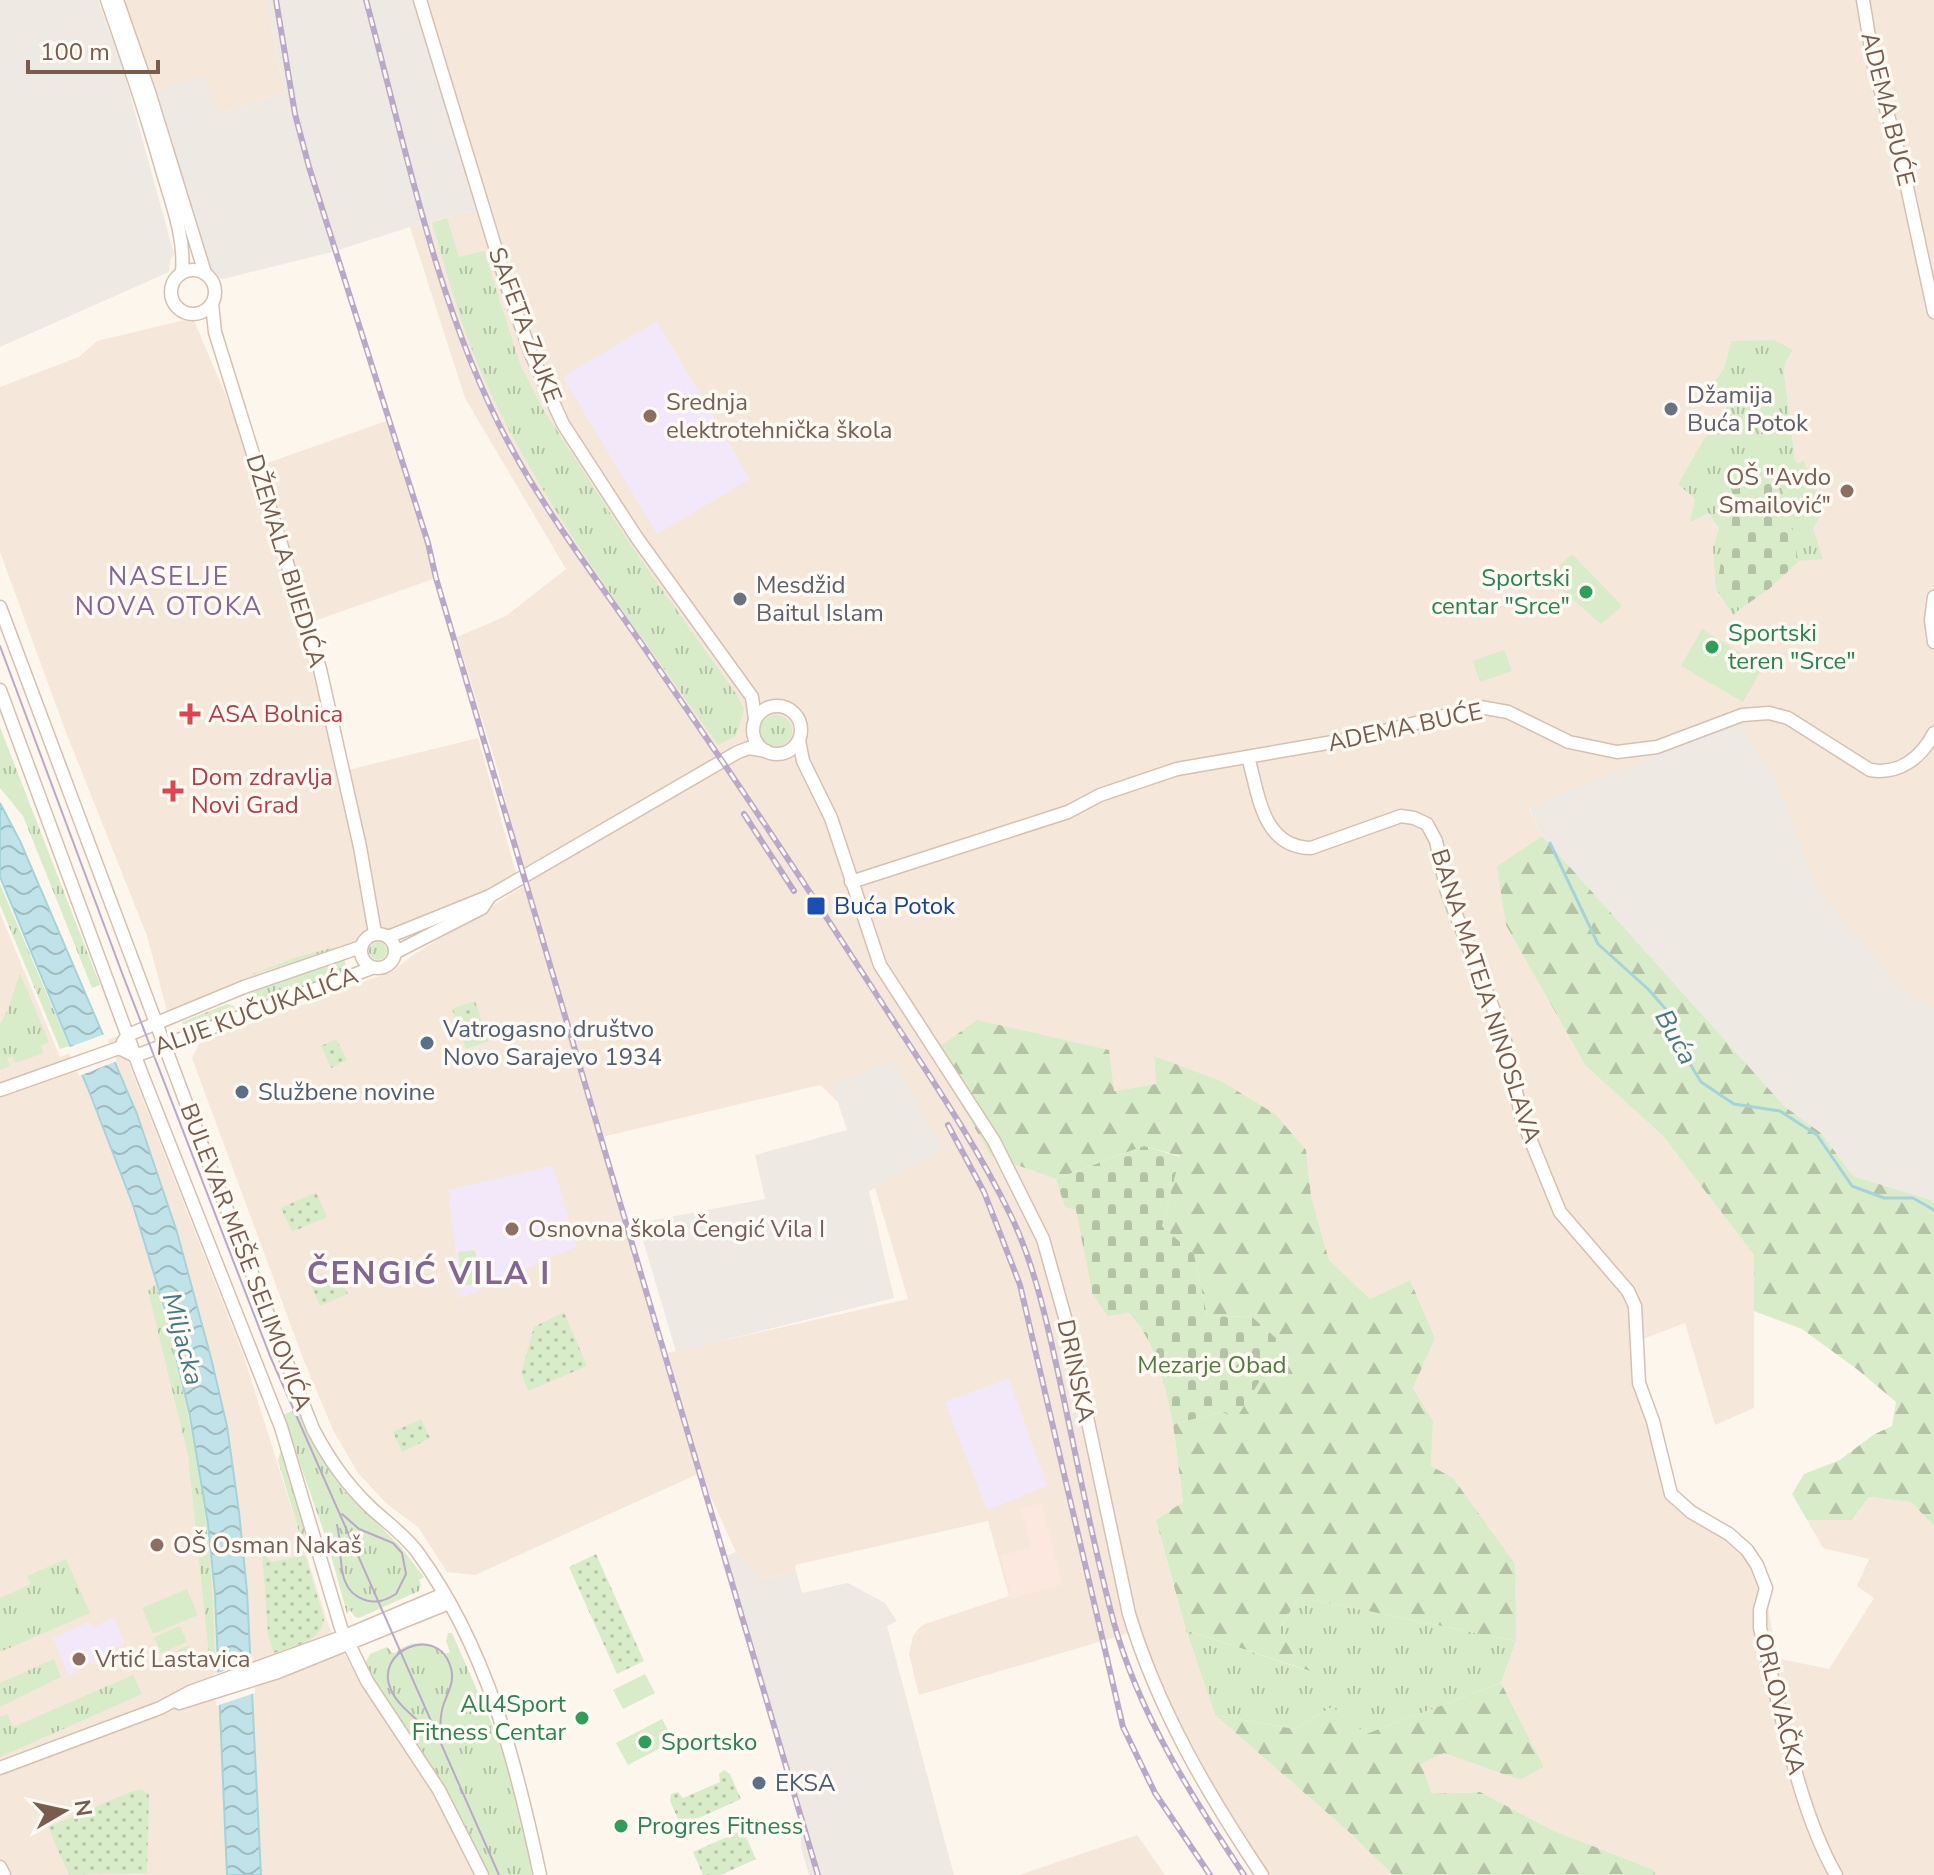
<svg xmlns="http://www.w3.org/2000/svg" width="1934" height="1875" viewBox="0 0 1934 1875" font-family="'Nunito Sans',sans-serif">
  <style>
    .residential { fill: #f5e8da; fill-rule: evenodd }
    .commercial { fill: #fde8e0 }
    .industrial { fill: #efe9e4 }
    .education { fill: #f3e8fa }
    .grass { fill: url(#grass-tufts) }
    .forest { fill: url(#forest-firs) }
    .cemetery { fill: url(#cemetery-stones) }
    .park { fill: url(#park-dots) }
    .pitch { fill: #d8ecc9 }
    .water { fill: url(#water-waves); stroke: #a5d3da; stroke-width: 2 }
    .pier { fill: #fdf6ec }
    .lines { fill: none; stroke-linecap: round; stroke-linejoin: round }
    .stream { stroke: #a5d3da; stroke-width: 3 }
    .secondary-casing { stroke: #d6c0b0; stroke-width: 15 }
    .secondary { stroke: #fff; stroke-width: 12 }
    .tram { stroke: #b9a8c9; stroke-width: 2 }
    .rail-casing { stroke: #b9a8c9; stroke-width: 6 }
    .rail { stroke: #fffaf3; stroke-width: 3; stroke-dasharray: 9; stroke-linecap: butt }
    .worship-dot { fill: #6b7280; stroke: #fffaf3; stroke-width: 3 }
    .education-dot { fill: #8d6e63; stroke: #fffaf3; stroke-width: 3 }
    .leisure-dot { fill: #2e9e5b; stroke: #fffaf3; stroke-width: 3 }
    .health-dot { fill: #e0444e; stroke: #fffaf3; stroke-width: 3 }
    .transit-dot { fill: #1a4fb4; stroke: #fffaf3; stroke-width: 3 }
    .service-dot { fill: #5c6f8a; stroke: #fffaf3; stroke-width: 3 }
    .labels { text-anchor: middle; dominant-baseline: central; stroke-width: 7; stroke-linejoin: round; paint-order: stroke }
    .street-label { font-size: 24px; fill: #7a5c4d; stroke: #fffaf3 }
    .worship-label { font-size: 24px; fill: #5b616d; stroke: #fffaf3; text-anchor: start }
    .education-label { font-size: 24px; fill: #785e54; stroke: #fffaf3; text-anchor: start }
    .leisure-label { font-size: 24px; fill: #27864d; stroke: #fffaf3; text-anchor: start }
    .health-label { font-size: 24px; fill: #be3a42; stroke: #fffaf3; text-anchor: start }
    .transit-label { font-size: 24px; fill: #164399; stroke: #fffaf3; text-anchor: start }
    .service-label { font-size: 24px; fill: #4e5e75; stroke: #fffaf3; text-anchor: start }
    .park-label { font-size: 24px; fill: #537a41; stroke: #fffaf3 }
    .neighbourhood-label { font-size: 26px; letter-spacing: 2px; fill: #846695; stroke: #fffaf3 }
    .water-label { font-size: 26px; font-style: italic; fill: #437c86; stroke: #fffaf3 }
    .district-label { font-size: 32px; font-weight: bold; letter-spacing: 2px; fill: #846695; stroke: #fffaf3 }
  </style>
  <defs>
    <pattern id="grass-tufts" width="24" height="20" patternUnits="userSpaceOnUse" patternTransform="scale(2)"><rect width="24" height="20" fill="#d8ecc9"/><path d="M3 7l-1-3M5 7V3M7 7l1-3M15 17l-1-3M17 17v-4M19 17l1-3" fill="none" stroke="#b4c2a5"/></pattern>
    <pattern id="forest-firs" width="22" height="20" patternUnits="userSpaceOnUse" patternTransform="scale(2)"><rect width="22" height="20" fill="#d8ecc9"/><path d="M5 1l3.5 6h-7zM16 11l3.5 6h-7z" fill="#b4c2a5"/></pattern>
    <pattern id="cemetery-stones" width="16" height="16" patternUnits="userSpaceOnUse" patternTransform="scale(2)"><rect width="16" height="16" fill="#d8ecc9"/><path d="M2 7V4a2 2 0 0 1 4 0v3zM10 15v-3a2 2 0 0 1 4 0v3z" fill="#b4c2a5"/></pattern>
    <pattern id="park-dots" width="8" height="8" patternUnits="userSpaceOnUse" patternTransform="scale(2)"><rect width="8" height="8" fill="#d8ecc9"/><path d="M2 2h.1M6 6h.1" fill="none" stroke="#b4c2a5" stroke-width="1.8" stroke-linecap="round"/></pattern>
    <pattern id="water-waves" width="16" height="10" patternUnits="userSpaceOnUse" patternTransform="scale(2)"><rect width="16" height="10" fill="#bfe3e8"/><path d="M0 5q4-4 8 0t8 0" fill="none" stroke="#a0bbbe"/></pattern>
  </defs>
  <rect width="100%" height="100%" fill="#fdf6ec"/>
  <g class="residential">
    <polygon points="107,0 266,0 285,92 218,115 141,95"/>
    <path d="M426,0h1508v1007l-34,-19 -85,-101 -38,-105 -38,-59 -210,85 13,28 -45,30 89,200 77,70 91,119v153l-39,17 -30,-102 -42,16 3,56 30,95 65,52 24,45 11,71 53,11 45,-71 -17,-12 12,-27 -46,-11 -16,-28h45l17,-23 42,5 23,24v349h-279l-1,-5 -100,-39 -74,-39 -48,2 -11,-30 23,-11 76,27 24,-13 -43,-84 15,-42 -63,-163 -22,-11 2,-46 -20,-33 22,-50 -25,-58 -40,19 -41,-39 -18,-64 -5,-46 -152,-93 2,27 -42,7 -123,65 65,23 9,27 11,4 16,83 37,20 9,10 14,25 12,32 9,44 10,78 -27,18 30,110 29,85 134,117 44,43h-138l-58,-91 -64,-152 -214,63 -10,-41 4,-18 5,-7 7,-5 84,-28 -21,-75 -193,44 1,6 -32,8 -28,-27 -36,-79 -225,102 -28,-3 -29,-45 -30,-22 -30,-32 -24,-41 -30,-71 -112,-303 8,-16 10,-1 5,-4 178,-66 20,-16 111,-69 -23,-105 -44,-144 49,-21 60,-47 -101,-171 -55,-171 77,-20zM1731,341l62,10 -8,12 -1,10 11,87 29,50 -11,19 -100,18 6,-17 -9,-17 -19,8 4,-23 -17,-14 25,-44 23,-32 -15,-22 13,-18zM820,1085l34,32 54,182 -241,54 -33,-104 -32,-112z"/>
    <polygon points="193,318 256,467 389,420 436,578 306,624 344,771 478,738 518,880 388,936 375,933 363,942 169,1018 147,936 64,727 0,552 0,387 79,357 97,341"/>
    <polygon points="0,913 60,1057 118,1036 243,1354 329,1627 365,1691 435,1797 476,1875 0,1875"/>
    <polygon points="1137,1835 1165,1875 1019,1875"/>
  </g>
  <polygon class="commercial" points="1042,1503 1062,1584 1011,1599 1001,1556 1031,1547 1021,1509"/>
  <g class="industrial">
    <polygon points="0,0 98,0 123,69 174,254 170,260 169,272 0,347"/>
    <polygon points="266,0 426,0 487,207 410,227 332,252 223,279 213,277 149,93 205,75 218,115 285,92"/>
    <polygon points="1739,722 1775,777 1817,888 1900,987 1934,1007 1934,1201 1853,1176 1821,1133 1784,1106 1542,836 1529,807"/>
    <polygon points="894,1061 943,1149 869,1191 894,1298 676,1352 638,1223 765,1199 755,1155 847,1130 832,1084"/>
    <polygon points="736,1552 764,1579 796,1571 802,1593 848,1583 885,1603 897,1621 887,1626 954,1875 809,1875 801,1848 801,1830 792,1795 721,1558"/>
  </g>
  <g class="education">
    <polygon points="657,321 750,479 657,534 563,377"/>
    <polygon points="553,1166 577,1246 461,1298 448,1190"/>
    <polygon points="1009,1378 1047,1486 987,1510 945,1402"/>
    <polygon points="114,1617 124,1643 69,1676 53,1638 90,1622 93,1628"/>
  </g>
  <g class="grass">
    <path d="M447,218l12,39 25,-6 36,113 23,45 89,138 105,148 7,14 -8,27 -18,9c-83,-119 -177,-238 -237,-373 -21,-48 -34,-99 -49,-149z"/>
    <polygon points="1774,340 1793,350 1785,363 1784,373 1795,460 1824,510 1813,529 1823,559 1794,561 1733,615 1716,589 1713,547 1719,529 1709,513 1690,522 1695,499 1678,484 1703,440 1726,408 1711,386 1724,368 1731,341"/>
    <circle cx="776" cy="731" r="16"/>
    <polygon points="0,727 100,985 92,988 23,816 0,788"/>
    <polygon points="0,884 69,1046 60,1049 0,905"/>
    <circle cx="378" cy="951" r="9"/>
    <path d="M335,947l4,3c-32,10 -62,16 -94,27l52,-20z"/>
    <polygon points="343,957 348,970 252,1004 249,993"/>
    <polygon points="20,973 49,1042 41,1046 44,1053 15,1063 13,1057 7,1058 10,1066 0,1070 0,1024 8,1010"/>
    <polygon points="227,1004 234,1006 235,1013 186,1034 182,1022"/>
    <path d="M156,1284c21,78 40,158 50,239 6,47 8,93 9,140l-5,2 -22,-210 -40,-164z"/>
    <polygon points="298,1408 317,1449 334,1476 346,1493 400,1546 424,1577 419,1580 421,1585 419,1591 359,1618 355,1617 350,1610 347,1614 328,1544 283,1415"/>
    <polygon points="282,1446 303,1518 305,1539 300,1535 278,1461"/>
    <polygon points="66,1559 90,1613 0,1652 0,1598 31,1584 27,1576"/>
    <polygon points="1299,1597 1516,1641 1501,1683 1366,1734 1332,1707 1295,1729 1215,1715 1186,1630 1309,1671 1278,1631"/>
    <path d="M448,1633h4l53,121 21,83 6,38h-43l-37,-75 -87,-136 5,-10 17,-7 7,7c17,-15 36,-15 52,0l4,-2 -4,-11z"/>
    <polygon points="54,1659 61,1677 0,1707 0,1683"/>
    <polygon points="133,1675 142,1694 0,1757 0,1717 7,1714 13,1727"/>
  </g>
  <g class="forest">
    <polygon points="1542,836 1784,1106 1821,1133 1853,1176 1934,1201 1934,1526 1911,1502 1869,1497 1852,1520 1807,1520 1792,1494 1804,1474 1840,1460 1873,1435 1892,1426 1896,1402 1858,1370 1802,1329 1754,1311 1754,1255 1663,1136 1586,1066 1506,925 1497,866"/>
    <polygon points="977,1020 1109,1050 1114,1091 1156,1084 1154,1056 1221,1081 1275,1114 1306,1150 1311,1196 1329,1260 1370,1299 1410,1280 1435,1338 1413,1388 1433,1421 1431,1466 1453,1478 1515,1564 1516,1641 1299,1597 1278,1631 1310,1671 1186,1630 1156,1520 1183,1502 1173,1424 1223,1412 1252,1317 1207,1316 1194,1254 1162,1226 1180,1156 1144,1146 1056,1179 991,1156 931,1053"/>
    <polygon points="1501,1683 1544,1767 1520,1780 1444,1753 1421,1764 1432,1794 1480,1792 1554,1831 1654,1870 1655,1875 1393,1875 1349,1832 1215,1715 1295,1729 1332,1707 1366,1734"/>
  </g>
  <g class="cemetery">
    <polygon points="1747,454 1767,463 1794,535 1798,562 1769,589 1740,609 1716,590 1734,489"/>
    <path d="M1144,1146l36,11 -18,69 32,28 13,62 45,1 24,21 -2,20 -38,61 -13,-7 -50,12c-8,-39 -16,-81 -44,-111l-21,3 -16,-23 -16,-83 -11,-3 -9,-28z"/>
  </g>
  <g class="park">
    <polygon points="475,1001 482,1022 459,1030 452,1009"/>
    <polygon points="336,1039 347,1060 331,1068 321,1046"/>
    <polygon points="316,1192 327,1217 292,1232 281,1208"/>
    <polygon points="338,1273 348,1294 320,1306 311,1285"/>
    <polygon points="564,1312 587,1366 528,1391 521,1373 534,1327"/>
    <polygon points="421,1419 430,1438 402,1452 393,1432"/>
    <path d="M262,1551l9,11 25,-5 4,-4 6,4 18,62c-2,23 -31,27 -50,34l-6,-18z"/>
    <polygon points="596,1554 644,1661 617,1674 569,1567"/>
    <polygon points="724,1770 730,1774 741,1799 681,1826 670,1801 671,1794 678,1792 683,1798 720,1782 719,1774"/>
    <polygon points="141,1790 149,1794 147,1873 69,1875 48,1827 130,1792"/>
    <polygon points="743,1830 756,1859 721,1875 703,1875 693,1852"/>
  </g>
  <g class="pitch">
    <polygon points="1804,461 1822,508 1793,519 1776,472"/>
    <polygon points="1572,554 1622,606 1601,624 1547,577"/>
    <polygon points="1702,629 1763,667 1743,702 1681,666"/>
    <polygon points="1504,650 1512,671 1480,682 1473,661"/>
    <polygon points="482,1022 489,1041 466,1049 459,1030"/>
    <polygon points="475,1250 480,1283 462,1286 458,1252"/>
    <polygon points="187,1589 198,1615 153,1634 142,1608"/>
    <polygon points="180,1626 187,1642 161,1653 154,1637"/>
    <polygon points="189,1645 197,1664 186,1669 178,1650"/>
    <polygon points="645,1674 655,1693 623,1709 613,1690"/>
    <polygon points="662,1719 674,1741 628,1765 616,1743"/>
  </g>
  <polygon class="water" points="0,803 20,841 137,1114 177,1232 211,1358 227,1426 239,1512 247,1591 261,1875 227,1875 215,1594 208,1524 190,1416 165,1310 133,1205 89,1091 0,877"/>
  <g class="pier">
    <polygon points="105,1034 117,1061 79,1076 67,1048"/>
    <polygon points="253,1661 255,1693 216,1706 214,1674"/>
  </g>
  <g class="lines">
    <polyline class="stream" points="1550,843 1598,944 1648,989 1670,1014 1681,1049 1701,1082 1734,1104 1780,1111 1817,1135 1852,1186 1884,1198 1913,1198 1934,1210"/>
    <defs>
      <g id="secondary">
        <path d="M107,0c20,57 39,113 55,170 10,35 23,66 20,102"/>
        <polyline points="117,0 149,92 205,273"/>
        <polyline points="420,0 508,289 531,354 563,424 637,538 752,697 755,719"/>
        <polyline points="1863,0 1874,67 1902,164 1934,312"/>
        <circle cx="193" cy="292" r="22"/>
        <polyline points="212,304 215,332 320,669 360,847 375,933"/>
        <polyline points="1934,597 1931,620 1934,642"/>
        <path d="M0,607l206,549 107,273c15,29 33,55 57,78 16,15 35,28 48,46 69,95 98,209 122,322"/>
        <polyline points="0,690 141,1072 281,1427 341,1628 367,1681 439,1790 482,1875"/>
        <circle cx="777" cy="730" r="24"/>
        <path d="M799,740l4,21 28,57 49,147 114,176 49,98 25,89 61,286c29,95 78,179 133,261"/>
        <path d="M1248,757c11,38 14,90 63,91l90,-32 13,2 13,6 9,17 11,51 57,144 18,83 38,93 68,79 7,15 4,77 14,38 18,73 20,18 38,22 18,16 10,15 9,23 -6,22v18c20,77 37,179 76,247"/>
        <path d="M851,882l217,-70 32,-17 77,-26 179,-31 124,-31 28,5 61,30 48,10 40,-5 85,-32 27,-2 19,5 82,52c29,5 51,-12 64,-37"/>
        <circle cx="378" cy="951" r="17"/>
        <polyline points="388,937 490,896 738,752 749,748 766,751"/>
        <polyline points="396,952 482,908 490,896"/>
        <polyline points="123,1042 128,1035 244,987 361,947"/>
        <polyline points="119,1048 135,1056 372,968"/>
        <polyline points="0,1090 119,1048"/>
        <polyline points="179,1703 278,1672 449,1603"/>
        <polyline points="0,1768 160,1708 190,1692 345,1636 444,1594"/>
        <polyline points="0,1867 4,1875"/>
      </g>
    </defs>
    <use href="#secondary" class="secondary-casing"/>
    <use href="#secondary" class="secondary"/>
    <g class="tram">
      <polyline points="0,646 122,973 270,1356 499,1875"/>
      <path d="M337,1525c7,25 -4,65 28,75 12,4 21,0 31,-6l10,-20 -4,-21 -9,-10 -34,-14 -17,-15"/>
      <path d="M432,1735c-12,-15 -33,-27 -41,-45 -18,-39 45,-66 59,-25 6,16 -2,26 -7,41 -3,10 -3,21 -3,31"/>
    </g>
    <defs>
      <g id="rail">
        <polyline points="276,0 295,114 309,167 428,543 436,578 818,1875"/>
        <path d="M366,0c39,145 71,308 141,440 41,77 96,147 145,219 78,112 154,226 228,341 46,71 94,140 131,216 24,50 36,107 48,161 18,82 33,165 55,246 25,91 78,174 130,252"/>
        <polyline points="744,814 794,891"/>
        <polyline points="948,1125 984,1192 1020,1285 1123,1727 1155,1793 1210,1875"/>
      </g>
    </defs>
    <use href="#rail" class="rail-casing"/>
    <use href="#rail" class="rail"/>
  </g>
  <g class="worship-dot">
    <circle cx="1671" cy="409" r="8"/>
    <circle cx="740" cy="599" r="8"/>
  </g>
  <g class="education-dot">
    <circle cx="650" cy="416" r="8"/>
    <circle cx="1847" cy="491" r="8"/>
    <circle cx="512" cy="1229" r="8"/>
    <circle cx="157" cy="1545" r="8"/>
    <circle cx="79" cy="1659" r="8"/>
  </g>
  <g class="leisure-dot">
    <circle cx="1586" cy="592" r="8"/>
    <circle cx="1712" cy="647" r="8"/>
    <circle cx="582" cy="1718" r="8"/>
    <circle cx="645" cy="1742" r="8"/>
    <circle cx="621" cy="1826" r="8"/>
  </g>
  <g class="health-dot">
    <path d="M186 702h8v8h8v8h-8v8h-8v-8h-8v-8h8z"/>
    <path d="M169 779h8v8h8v8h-8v8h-8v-8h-8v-8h8z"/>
  </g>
  <rect class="transit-dot" x="806" y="896" width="20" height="20" rx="4"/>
  <g class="service-dot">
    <circle cx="427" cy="1043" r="8"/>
    <circle cx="242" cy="1092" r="8"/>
    <circle cx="759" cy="1783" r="8"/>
  </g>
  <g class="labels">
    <g class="street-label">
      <text transform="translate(1888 109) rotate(76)">ADEMA BUĆE</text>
      <text transform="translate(525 325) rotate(69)">SAFETA ZAJKE</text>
      <text transform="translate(286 561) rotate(73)">DŽEMALA BIJEDIĆA</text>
      <text transform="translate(1405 727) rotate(-12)">ADEMA BUĆE</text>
      <text transform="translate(1486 996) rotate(72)">BANA MATEJA NINOSLAVA</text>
      <text transform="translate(256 1011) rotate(-20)">ALIJE KUČUKALIĆA</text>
      <text transform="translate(246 1257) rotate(69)">BULEVAR MEŠE SELIMOVIĆA</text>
      <text transform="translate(1076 1371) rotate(78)">DRINSKA</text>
      <text transform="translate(1780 1704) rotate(76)">ORLOVAČKA</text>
    </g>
    <g class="worship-label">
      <text x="1687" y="395">Džamija<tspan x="1687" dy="28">Buća Potok</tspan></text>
      <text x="756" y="585">Mesdžid<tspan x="756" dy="28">Baitul Islam</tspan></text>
    </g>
    <g class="education-label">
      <text x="666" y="402">Srednja<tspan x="666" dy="28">elektrotehnička škola</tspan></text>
      <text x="1831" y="477" text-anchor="end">OŠ "Avdo<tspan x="1831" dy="28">Smailović"</tspan></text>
      <text x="528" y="1229">Osnovna škola Čengić Vila I</text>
      <text x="173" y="1545">OŠ Osman Nakaš</text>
      <text x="95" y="1659">Vrtić Lastavica</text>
    </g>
    <g class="leisure-label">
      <text x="1570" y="578" text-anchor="end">Sportski<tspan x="1570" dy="28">centar "Srce"</tspan></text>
      <text x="1728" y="633">Sportski<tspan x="1728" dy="28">teren "Srce"</tspan></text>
      <text x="566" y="1704" text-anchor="end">All4Sport<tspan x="566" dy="28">Fitness Centar</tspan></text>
      <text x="661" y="1742">Sportsko</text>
      <text x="637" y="1826">Progres Fitness</text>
    </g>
    <g class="health-label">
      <text x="208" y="714">ASA Bolnica</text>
      <text x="191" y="777">Dom zdravlja<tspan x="191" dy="28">Novi Grad</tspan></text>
    </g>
    <g class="transit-label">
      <text x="834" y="906">Buća Potok</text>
    </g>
    <g class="service-label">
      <text x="443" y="1029">Vatrogasno društvo<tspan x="443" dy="28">Novo Sarajevo 1934</tspan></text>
      <text x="258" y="1092">Službene novine</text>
      <text x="775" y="1783">EKSA</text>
    </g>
    <g class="park-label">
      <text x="1212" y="1365">Mezarje Obad</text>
    </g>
    <g class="neighbourhood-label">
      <text x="169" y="576">NASELJE<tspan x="169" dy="30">NOVA OTOKA</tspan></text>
    </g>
    <g class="water-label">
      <text transform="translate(1676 1037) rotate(61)">Buća</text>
      <text transform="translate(183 1339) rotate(75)">Miljacka</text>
    </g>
    <g class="district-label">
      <text x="429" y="1273">ČENGIĆ VILA I</text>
    </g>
  </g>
  <g transform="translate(64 1811) rotate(81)" stroke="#fffaf3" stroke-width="6" paint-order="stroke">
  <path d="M0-6L14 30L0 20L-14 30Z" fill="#7a5c4d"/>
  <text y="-12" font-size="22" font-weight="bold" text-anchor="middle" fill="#7a5c4d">N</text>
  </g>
  <path d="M28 60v12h130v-12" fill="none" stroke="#7a5c4d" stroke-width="4"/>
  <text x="40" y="60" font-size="24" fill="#7a5c4d" stroke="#fffaf3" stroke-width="6" paint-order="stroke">100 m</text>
</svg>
